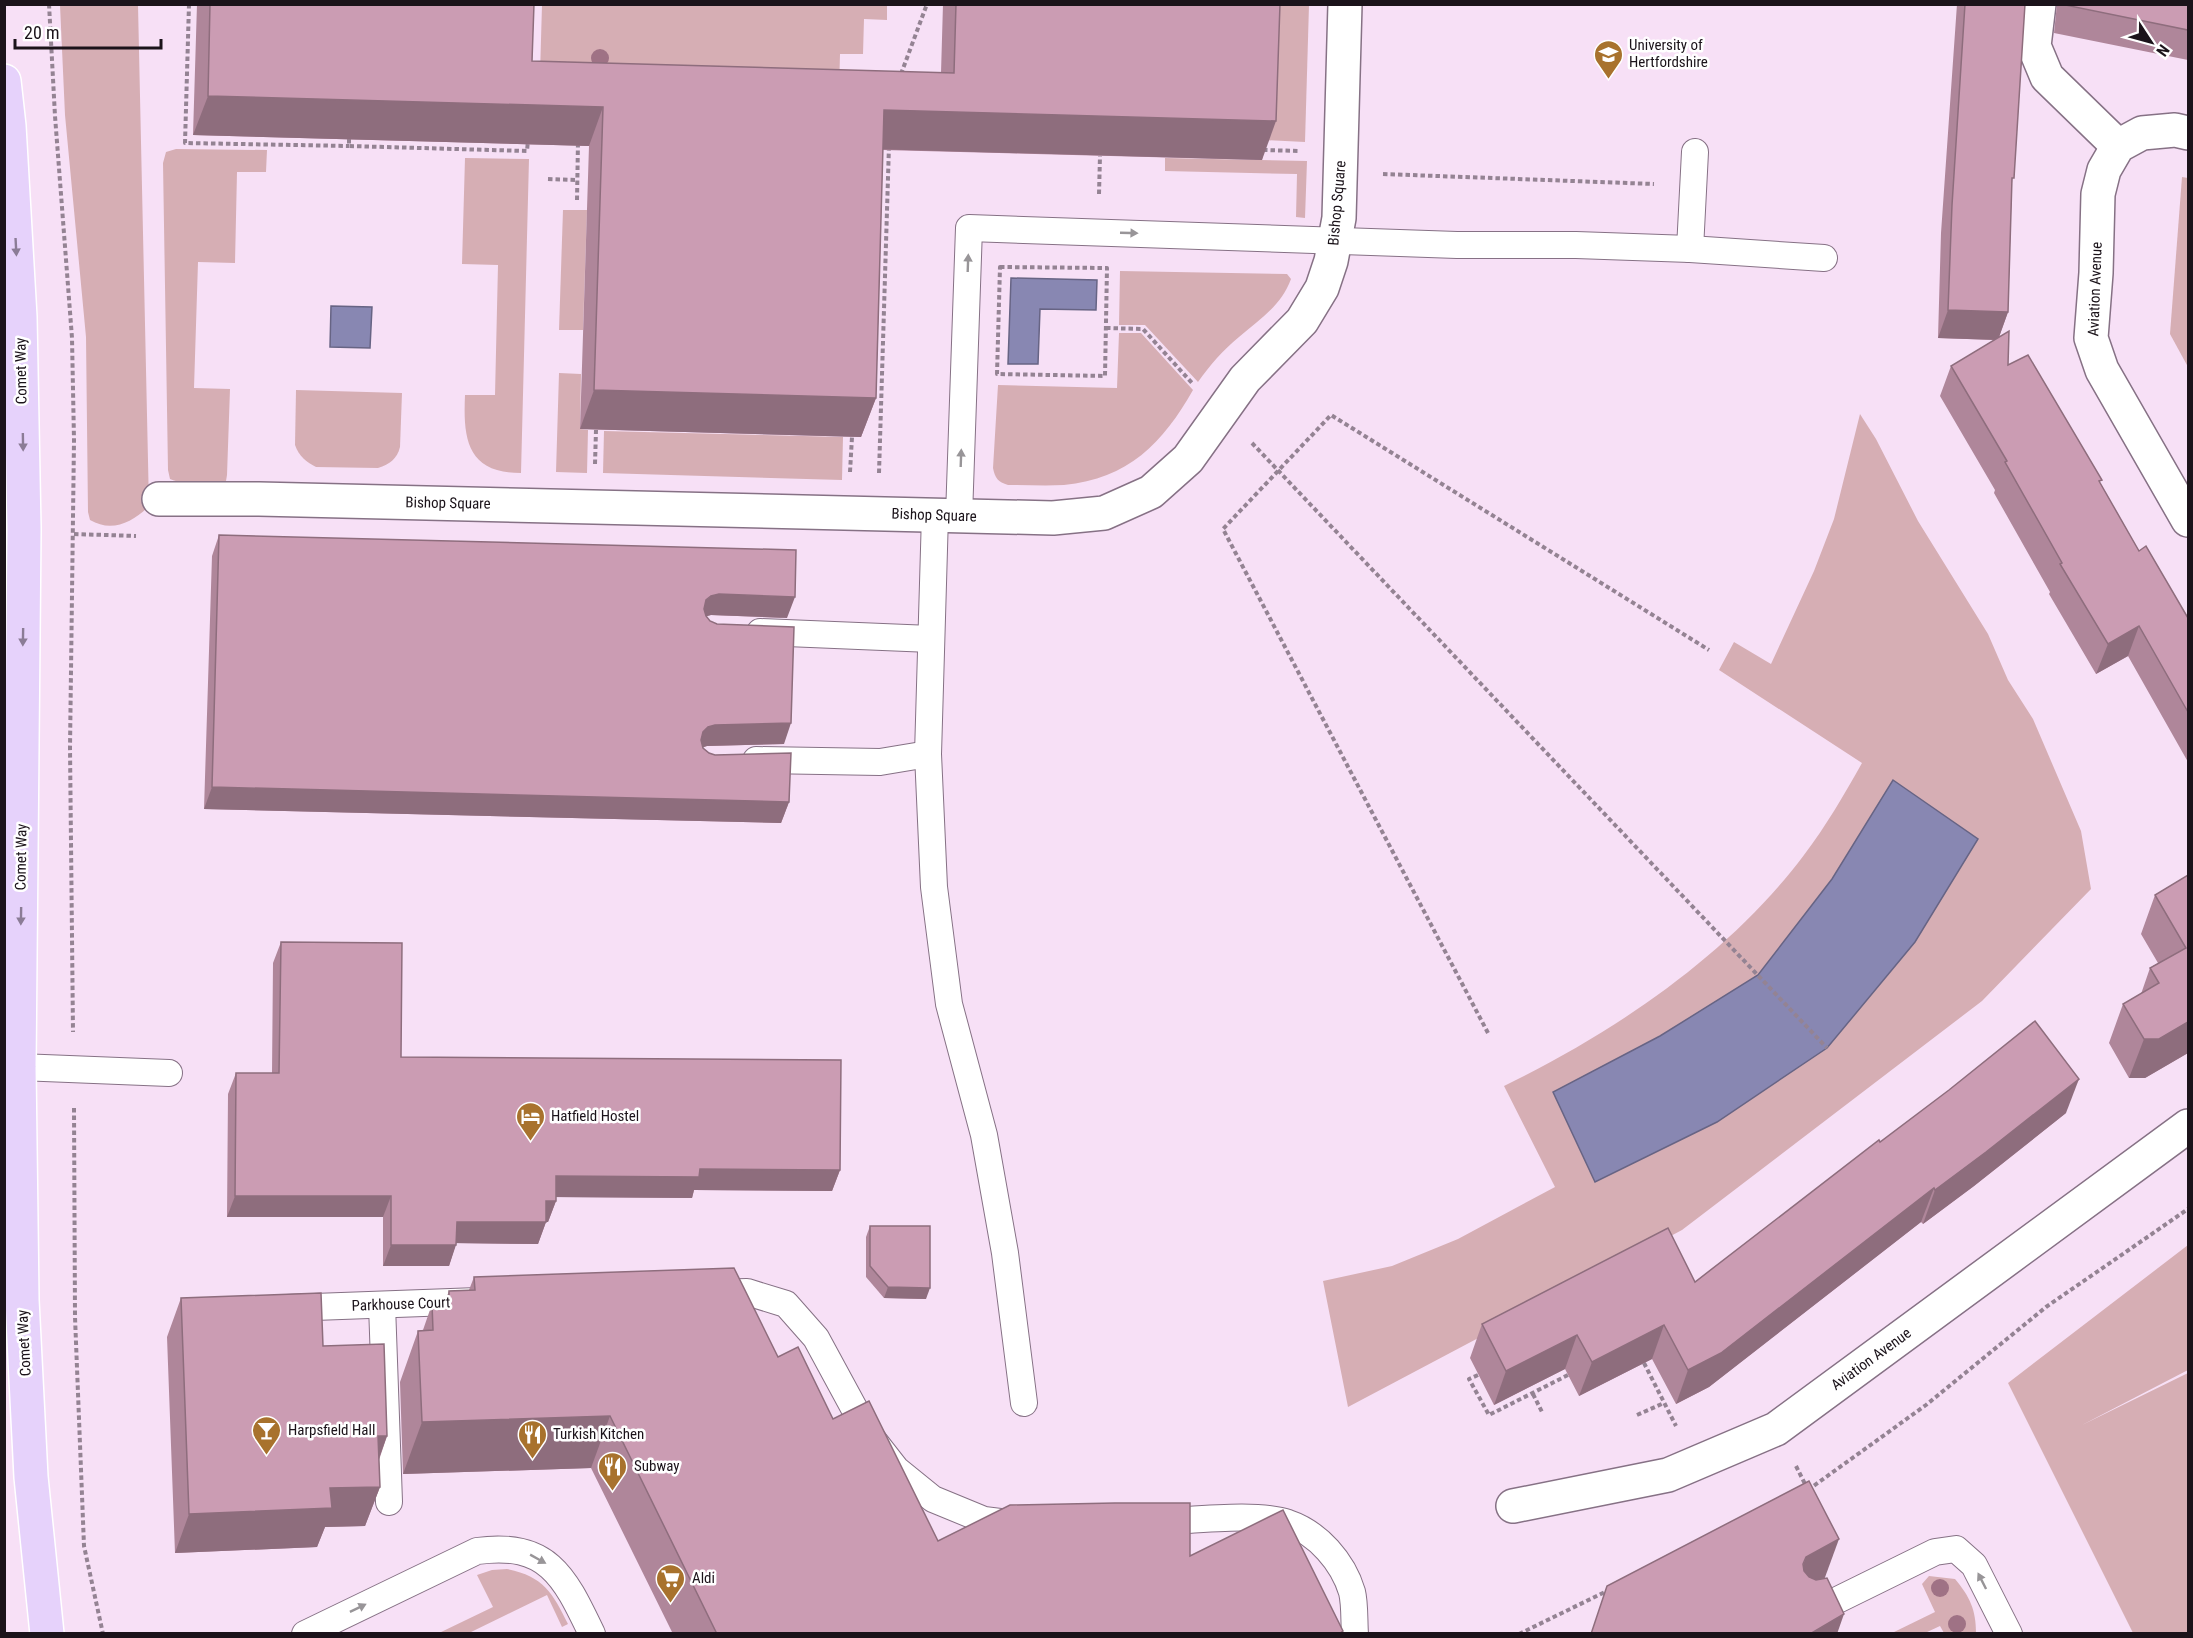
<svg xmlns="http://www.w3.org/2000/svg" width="2193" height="1638" viewBox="0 0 2193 1638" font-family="'Roboto Condensed',sans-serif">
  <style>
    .green { fill: #d6aeb4 }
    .water { fill: #8887b2; stroke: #676484; stroke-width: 1.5 }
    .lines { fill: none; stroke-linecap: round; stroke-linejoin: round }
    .lane-casing { stroke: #867185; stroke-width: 28 }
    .street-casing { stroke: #867185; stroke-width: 36 }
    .primary-casing { stroke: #fff; stroke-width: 36 }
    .path { stroke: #948393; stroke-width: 4; stroke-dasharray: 4.5 3; stroke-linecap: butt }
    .lane { stroke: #fff; stroke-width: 26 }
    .street { stroke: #fff; stroke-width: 33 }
    .primary { stroke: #e6d2fb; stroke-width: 33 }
    .tree { fill: #9f7285 }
    .wall { fill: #af869a }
    .shaded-wall { fill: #8e6d7d }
    .building { fill: #cb9cb3; stroke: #8e6d7d; stroke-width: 1.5 }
    .oneway { fill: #989598 }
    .oneway2 { fill: #8b7c96 }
    .labels { text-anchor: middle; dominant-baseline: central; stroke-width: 5; stroke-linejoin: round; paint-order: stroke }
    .poi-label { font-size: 15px; fill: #1b131a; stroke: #fff; text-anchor: start }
    .street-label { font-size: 15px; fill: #1b131a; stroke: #fff }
  </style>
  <rect width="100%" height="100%" fill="#f7e0f6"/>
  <g class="green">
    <path d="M60,5h78l11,501c-16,16 -37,27 -59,14l-2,-8 -2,-175 -21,-222z"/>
    <polygon points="542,5 887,5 887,20 864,19 863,54 840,54 839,91 539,109"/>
    <polygon points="1267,5 1309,5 1305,142 1262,140"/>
    <path d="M176,149l91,1 -1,22h-29l-2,91 -37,-1 -4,126 36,1 -3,86 -1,6c-16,4 -41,4 -56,-2l-2,-9 -5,-307 3,-11z"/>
    <path d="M465,158l64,1 -8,314c-54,0 -58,-34 -56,-78h30l3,-130 -36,-1z"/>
    <polygon points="1165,158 1307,161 1305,218 1296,217 1297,174 1165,171"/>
    <polygon points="2182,177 2188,178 2188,367 2170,334"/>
    <polygon points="563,210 587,210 583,330 559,330"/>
    <path d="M1120,271l167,3 4,5c-10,27 -31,40 -52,58 -16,13 -29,28 -41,45l-53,-57h-26z"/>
    <path d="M1119,333h22l52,57c-30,53 -65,89 -129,95 -18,1 -38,0 -56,0 -10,-3 -13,-7 -15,-17l5,-83 119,3z"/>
    <polygon points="559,373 581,374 580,429 588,430 587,473 556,472"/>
    <path d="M296,390l106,3 -2,54c-3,12 -10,17 -22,21l-62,-1c-10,-5 -17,-11 -21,-22z"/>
    <path d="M1860,414l16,25 42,82 70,113 20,46 25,39 48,112 10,58 -109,112 -300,229 -334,177 -25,-126 69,-15 66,-27 97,-52 -51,-101c111,-54 225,-131 300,-231 22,-29 40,-60 58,-92l-143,-93 15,-28 37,22 43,-93 20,-52z"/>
    <polygon points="604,431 843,437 842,480 603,473"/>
    <polygon points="2188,1245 2188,1370 2082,1425 2188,1373 2188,1633 2133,1633 2008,1383"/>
    <path d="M507,1569c36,7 46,24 61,55l-6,3 -15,-32 -78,38h-30l54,-26 -16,-32 15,-5z"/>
    <path d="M1929,1576l26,3c15,18 21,31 21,54h-32l-4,-7 -15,7h-33l43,-21 -13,-28z"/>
  </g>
  <g class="water">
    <polygon points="1011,278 1097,280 1096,310 1040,309 1038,364 1008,364"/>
    <polygon points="331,306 372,307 370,348 330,347"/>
    <polygon points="1893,780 1978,839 1915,942 1827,1048 1717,1122 1595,1182 1553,1092 1660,1036 1758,975 1832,879"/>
  </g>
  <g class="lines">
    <defs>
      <g id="lane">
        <polyline points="1690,249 1695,152"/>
        <polyline points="935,515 928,754 934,887 949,1004 984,1135 1005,1253 1024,1403"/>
        <polyline points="959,516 969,228 1457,245 1576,245 1690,249 1824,258"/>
        <polyline points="760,632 931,639"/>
        <polyline points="756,760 880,762 928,754"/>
        <polyline points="19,1067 169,1073"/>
        <polyline points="712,1293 747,1292 786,1304 816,1338 867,1432 896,1469 933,1499 984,1520 1016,1524"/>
        <polyline points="382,1305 389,1502"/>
        <polyline points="287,1308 478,1301"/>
        <path d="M1155,1522c34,-1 103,-10 133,1 30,10 55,39 64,69 3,12 2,29 3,42"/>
        <polyline points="1807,1615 1935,1552 1956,1549 1974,1565 2009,1634"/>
        <path d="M305,1634l172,-83c72,-10 88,27 115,83"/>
      </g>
      <g id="street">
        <polyline points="2039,4 2034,46 2047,77 2118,146"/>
        <polyline points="2188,133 2175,130 2142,133 2118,146 2104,170 2098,194 2096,273 2091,338 2102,370 2188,520"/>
        <polyline points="159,499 259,499 1053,518 1104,513 1151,492 1188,459 1245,379 1302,321 1322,288 1331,261 1339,218 1345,4"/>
        <polyline points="1513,1506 1668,1475 1776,1429 2188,1126"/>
      </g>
      <polyline id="primary" points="4,81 9,126 20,317 24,529 19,1067 22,1300 31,1477 47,1634"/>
    </defs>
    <use href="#lane" class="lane-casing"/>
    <use href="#street" class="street-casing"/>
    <use href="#primary" class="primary-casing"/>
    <g class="path">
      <polyline points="49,4 55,116 72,338 74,440 70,748 73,1032"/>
      <polyline points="189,4 185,143 349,146"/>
      <polyline points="901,74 927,4"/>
      <polyline points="349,139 349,146 527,151 528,140"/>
      <polyline points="1263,150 1300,151"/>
      <polyline points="1383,174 1654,184"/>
      <polyline points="548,179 577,180"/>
      <polyline points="1099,194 1100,156"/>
      <polyline points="577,200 578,141"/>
      <polygon points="1000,267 1107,268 1105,376 997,374"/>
      <polyline points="1106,328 1143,329 1192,383"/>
      <polyline points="1252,443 1827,1048"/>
      <polyline points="595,464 596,430"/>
      <polyline points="850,472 852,437"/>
      <polyline points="879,473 889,145"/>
      <polyline points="74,534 136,536"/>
      <polyline points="1488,1033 1223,529 1331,415 1709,650"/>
      <polyline points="74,1108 75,1317 84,1546 103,1634"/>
      <polyline points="1644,1363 1676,1426"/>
      <polyline points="1478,1375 1469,1379 1489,1415 1568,1375"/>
      <polyline points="1533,1394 1543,1414"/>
      <polyline points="1637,1415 1664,1403"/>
      <polyline points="1796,1466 1806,1486"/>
      <polyline points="1808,1490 1926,1405 2046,1307 2188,1209"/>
      <polyline points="1519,1634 1609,1590"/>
    </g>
    <use href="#lane" class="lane"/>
    <use href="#street" class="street"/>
    <use href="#primary" class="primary"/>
  </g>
  <g class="tree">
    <circle cx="600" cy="58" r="9"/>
    <circle cx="1940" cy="1588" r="9"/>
    <circle cx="1957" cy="1624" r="9"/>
  </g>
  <g class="wall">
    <polygon points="197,4 534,4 532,61 941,73 943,4 1280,4 1262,160 883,150 876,398 861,437 580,429 589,146 193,135"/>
    <polygon points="1957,4 2025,4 2012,183 2008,312 1999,337 2008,365 2100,483 2139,551 2188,618 2188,762 2128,656 2096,674 2049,594 2050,592 1994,493 1995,490 1940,396 1951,366 1995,340 1938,338 1941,233"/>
    <polygon points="2057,4 2188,4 2188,60 2054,33"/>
    <polygon points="219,535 787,618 711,615 706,616 784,744 707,746 703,747 703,748 709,753 789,802 781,823 204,809 212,556"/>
    <polygon points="2188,875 2188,1053 2145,1078 2129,1078 2109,1043 2123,1004 2141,994 2150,968 2158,963 2141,934 2155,895"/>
    <polygon points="281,942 401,1057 840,1170 832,1191 694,1190 692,1198 556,1197 556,1201 548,1222 546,1222 538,1244 456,1243 449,1266 383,1266 383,1217 227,1217 228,1094 236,1073 272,1073 273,963"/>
    <polygon points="2066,1113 1974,1186 1923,1224 1921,1222 1709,1387 1676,1404 1652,1359 1579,1396 1565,1369 1494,1405 1470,1358 1482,1324 1695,1282 1880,1142"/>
    <polygon points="870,1226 926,1299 884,1298 866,1277 866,1237"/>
    <polygon points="474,1277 778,1357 833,1419 938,1541 1190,1556 1343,1631 1343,1634 673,1634 591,1468 403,1474 400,1382 418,1331 423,1330 432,1304 444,1304 449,1291 469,1290"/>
    <polygon points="181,1298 323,1346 387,1436 379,1460 380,1487 365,1526 325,1527 317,1547 175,1553 167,1337"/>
  </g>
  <g class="shaded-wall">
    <polygon points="208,96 603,107 589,146 193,135"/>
    <polygon points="884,110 1276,121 1262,160 870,149"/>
    <polygon points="1948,310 2008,312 1998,340 1938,338"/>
    <polygon points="594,390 876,398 861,437 580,429"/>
    <polygon points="719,594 795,597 787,618 711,615 704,617 699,622 706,600 711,596"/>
    <polygon points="2139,626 2128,656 2096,674 2108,644"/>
    <polygon points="791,723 784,744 707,746 701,748 695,753 703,732 708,727 715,725"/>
    <polygon points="212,787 789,802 781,823 204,809"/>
    <polygon points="2188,1022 2188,1053 2145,1078 2129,1078 2144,1039"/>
    <polygon points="2079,1079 2066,1113 1974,1186 1923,1224 1935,1190"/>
    <polygon points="700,1169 840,1170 832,1191 694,1190 692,1198 549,1197 556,1176"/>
    <polygon points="1934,1188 1921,1222 1709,1387 1676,1404 1688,1370"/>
    <polygon points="235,1196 391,1196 383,1217 227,1217"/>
    <polygon points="546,1201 556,1201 548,1222 542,1222 546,1222 538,1244 449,1243 457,1222"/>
    <polygon points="391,1245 456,1245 449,1266 383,1266"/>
    <polygon points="888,1287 930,1288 926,1299 884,1298"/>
    <polygon points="1664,1325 1652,1359 1579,1396 1592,1362"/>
    <polygon points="1577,1335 1565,1369 1494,1405 1506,1371"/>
    <polygon points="610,1416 591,1468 403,1474 422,1422"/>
    <polygon points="378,1436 387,1436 373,1475"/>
    <polygon points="380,1487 365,1526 325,1527 317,1547 175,1553 189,1514 330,1488"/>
    <polygon points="1839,1539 1820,1591 1784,1616 1806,1557"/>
    <polygon points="1844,1614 1837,1634 1810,1634"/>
  </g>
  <g class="building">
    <polygon points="210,4 534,4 532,61 954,73 956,4 1280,4 1276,121 884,110 876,398 594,390 603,107 208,96"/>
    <polygon points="1965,4 2025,4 2014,178 2012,178 2008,312 1948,310 1952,205"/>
    <polygon points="2065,4 2188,4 2188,30 2065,5"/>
    <polygon points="2009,331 2008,365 2028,355 2102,480 2099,481 2139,551 2146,546 2188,618 2188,712 2139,626 2108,644 2060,564 2062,563 2005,462 2007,461 1951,366"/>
    <polygon points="219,535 796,550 795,597 719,594 711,596 706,600 704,609 706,616 710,621 717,624 794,627 791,723 715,725 708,727 703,732 701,740 703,748 709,753 715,755 791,753 789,802 212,787"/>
    <polygon points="2188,875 2188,1022 2159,1039 2144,1039 2123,1004 2159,983 2150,968 2186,948 2155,895"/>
    <polygon points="281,942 402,943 401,1057 841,1060 840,1170 700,1169 699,1177 556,1176 556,1201 546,1201 546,1222 457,1222 456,1245 391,1245 391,1196 235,1196 236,1073 279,1073"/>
    <polygon points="2035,1021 2079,1079 1986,1152 1935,1190 1934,1188 1721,1353 1688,1370 1664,1325 1592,1362 1577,1335 1506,1371 1482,1324 1668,1228 1695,1282 1879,1140 1880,1142 1949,1090"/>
    <polygon points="870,1226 930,1226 930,1288 888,1287 870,1266"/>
    <polygon points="734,1268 778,1357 798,1347 833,1419 869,1401 938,1541 1010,1505 1115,1503 1190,1503 1190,1556 1283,1510 1343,1631 1339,1634 717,1634 610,1416 422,1422 418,1331 433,1330 432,1304 449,1303 449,1291 475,1290 474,1277"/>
    <polygon points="321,1293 323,1346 384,1344 387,1436 378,1436 380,1487 330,1488 332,1508 189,1514 181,1298"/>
    <polygon points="1809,1481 1839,1539 1806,1557 1803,1564 1804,1571 1809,1577 1816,1580 1827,1578 1844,1614 1810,1634 1591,1634 1607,1586"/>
  </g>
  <defs><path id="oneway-solid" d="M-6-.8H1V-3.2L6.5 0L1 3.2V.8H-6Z" transform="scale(1.5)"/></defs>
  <g class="oneway">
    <use href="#oneway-solid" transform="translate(1129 233) rotate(2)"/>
    <use href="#oneway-solid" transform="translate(968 263) rotate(-88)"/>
    <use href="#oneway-solid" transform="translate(961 458) rotate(-88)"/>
    <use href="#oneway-solid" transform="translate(538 1559) rotate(29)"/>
    <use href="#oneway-solid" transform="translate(1982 1581) rotate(-117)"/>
    <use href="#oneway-solid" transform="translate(358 1608) rotate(-26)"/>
  </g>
  <g class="oneway2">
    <use href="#oneway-solid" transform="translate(16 247) rotate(87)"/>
    <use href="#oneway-solid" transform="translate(23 442) rotate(89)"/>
    <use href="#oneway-solid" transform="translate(23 637) rotate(91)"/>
    <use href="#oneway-solid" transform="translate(21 916) rotate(91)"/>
  </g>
  <defs>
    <symbol id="university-pin" viewBox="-11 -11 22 30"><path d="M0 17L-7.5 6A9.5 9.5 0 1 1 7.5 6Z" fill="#a8722d" stroke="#fff"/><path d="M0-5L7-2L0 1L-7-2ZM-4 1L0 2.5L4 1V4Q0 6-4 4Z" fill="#fff"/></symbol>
    <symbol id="hotel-pin" viewBox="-11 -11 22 30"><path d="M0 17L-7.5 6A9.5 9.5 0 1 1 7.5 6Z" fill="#a8722d" stroke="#fff"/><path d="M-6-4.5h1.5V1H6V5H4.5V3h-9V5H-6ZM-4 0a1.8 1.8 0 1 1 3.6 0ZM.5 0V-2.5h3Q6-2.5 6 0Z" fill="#fff"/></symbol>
    <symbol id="bar-pin" viewBox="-11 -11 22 30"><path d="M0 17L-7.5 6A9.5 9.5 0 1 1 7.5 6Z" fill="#a8722d" stroke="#fff"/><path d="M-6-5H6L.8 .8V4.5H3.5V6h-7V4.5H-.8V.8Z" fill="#fff"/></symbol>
    <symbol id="restaurant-pin" viewBox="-11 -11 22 30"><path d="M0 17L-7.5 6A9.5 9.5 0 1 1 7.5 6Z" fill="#a8722d" stroke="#fff"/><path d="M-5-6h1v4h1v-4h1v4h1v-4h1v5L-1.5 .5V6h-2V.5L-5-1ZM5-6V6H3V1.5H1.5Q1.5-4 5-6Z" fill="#fff"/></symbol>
    <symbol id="supermarket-pin" viewBox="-11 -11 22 30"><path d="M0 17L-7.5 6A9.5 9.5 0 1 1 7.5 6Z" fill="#a8722d" stroke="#fff"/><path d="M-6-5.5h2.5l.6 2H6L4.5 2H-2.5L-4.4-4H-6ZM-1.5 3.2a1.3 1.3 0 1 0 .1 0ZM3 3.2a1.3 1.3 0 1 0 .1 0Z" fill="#fff"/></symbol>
  </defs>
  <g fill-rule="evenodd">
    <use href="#university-pin" x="1592" y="38" width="33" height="45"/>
    <use href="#hotel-pin" x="514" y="1100" width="33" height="45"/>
    <use href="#bar-pin" x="250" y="1414" width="33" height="45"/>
    <use href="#restaurant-pin" x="516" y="1418" width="33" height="45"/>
    <use href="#restaurant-pin" x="596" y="1450" width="33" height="45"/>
    <use href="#supermarket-pin" x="654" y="1562" width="33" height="45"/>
  </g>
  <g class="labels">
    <g class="poi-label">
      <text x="1629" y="45">University of<tspan x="1629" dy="17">Hertfordshire</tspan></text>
      <text x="551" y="1116">Hatfield Hostel</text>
      <text x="288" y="1430">Harpsfield Hall</text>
      <text x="553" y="1434">Turkish Kitchen</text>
      <text x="634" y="1466">Subway</text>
      <text x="692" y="1578">Aldi</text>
    </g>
    <g class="street-label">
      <text transform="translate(1337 203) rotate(-85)">Bishop Square</text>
      <text transform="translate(2095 289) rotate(-88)">Aviation Avenue</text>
      <text transform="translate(21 371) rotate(-91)">Comet Way</text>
      <text transform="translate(448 503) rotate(1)">Bishop Square</text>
      <text transform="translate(934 515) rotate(2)">Bishop Square</text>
      <text transform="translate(21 857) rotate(-89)">Comet Way</text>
      <text transform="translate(401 1304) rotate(-2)">Parkhouse Court</text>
      <text transform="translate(24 1343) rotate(-93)">Comet Way</text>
      <text transform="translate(1871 1359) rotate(-36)">Aviation Avenue</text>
    </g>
  </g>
  <rect width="2193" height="1638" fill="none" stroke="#1b131a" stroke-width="12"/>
  <g transform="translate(2151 42) rotate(126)" stroke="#ffffff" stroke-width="4.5" paint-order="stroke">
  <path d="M0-4.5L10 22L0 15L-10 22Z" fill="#1b131a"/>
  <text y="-9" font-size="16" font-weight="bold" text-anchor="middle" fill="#1b131a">N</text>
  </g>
  <path d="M15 39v9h146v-9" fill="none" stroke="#1b131a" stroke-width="3"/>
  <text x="24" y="39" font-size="18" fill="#1b131a" stroke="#ffffff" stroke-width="4.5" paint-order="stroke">20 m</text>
</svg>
